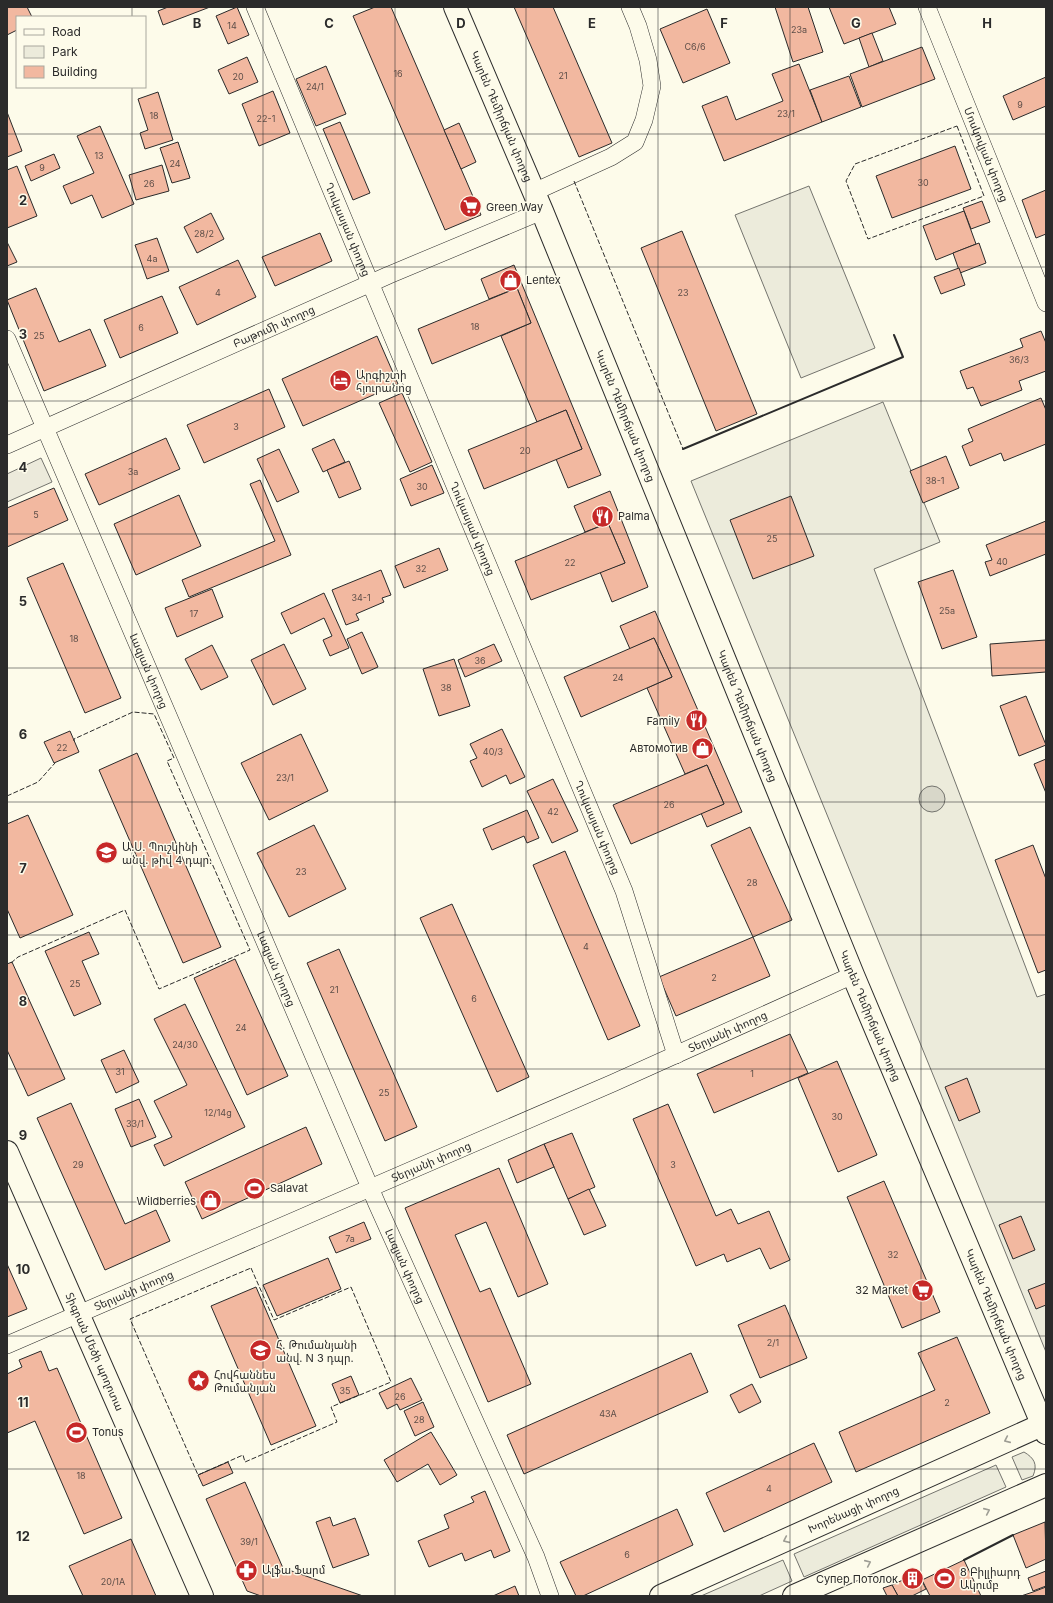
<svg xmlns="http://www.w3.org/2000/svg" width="1053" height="1603" viewBox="0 0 1053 1603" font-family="Inter,'Noto Sans Armenian',sans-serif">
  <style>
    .green { fill: #ecebdb; stroke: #74746e }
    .parking { fill: #eceadb; stroke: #74746e }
    .water { fill: #d8d7c9; stroke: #74746e }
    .building { fill: #f2b8a0; stroke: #2b2b2b }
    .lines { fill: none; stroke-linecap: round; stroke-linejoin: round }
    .minor-casing { stroke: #2b2b2b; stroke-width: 18 }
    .tertiary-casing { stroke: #2b2b2b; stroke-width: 24 }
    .primary-casing { stroke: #2b2b2b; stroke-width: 24 }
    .minor { stroke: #fdfbea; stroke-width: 17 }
    .tertiary { stroke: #fdfbea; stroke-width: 22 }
    .primary { stroke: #fdfbea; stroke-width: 22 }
    .fence { stroke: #2b2b2b; stroke-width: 1; stroke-dasharray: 5 2; stroke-linecap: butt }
    .wall { stroke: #2b2b2b; stroke-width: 2 }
    .oneway { stroke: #9e9d94 }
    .grid { fill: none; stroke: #2b2b2b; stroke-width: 1; stroke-opacity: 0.55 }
    .labels { text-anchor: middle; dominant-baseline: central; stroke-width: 3; stroke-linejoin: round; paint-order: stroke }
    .number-label { font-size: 9px; fill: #5d4e48 }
    .street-label { font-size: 11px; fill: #2b2b2b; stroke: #fdfbea }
    .poi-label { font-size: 11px; fill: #2b2b2b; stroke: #fdfbea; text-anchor: start }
    .grid-label { font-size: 13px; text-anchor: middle; font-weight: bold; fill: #2b2b2b; stroke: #fdfbea; stroke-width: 3; stroke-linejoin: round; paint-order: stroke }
  </style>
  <rect width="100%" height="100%" fill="#fdfbea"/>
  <g class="green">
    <polygon points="809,186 875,348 801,378 735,215"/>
    <polygon points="883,402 940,542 874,569 1037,997 1046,994 1046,1352 691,481"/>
    <path d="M1024,1452c10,6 14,12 9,24l-11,4 -10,-23z"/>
    <polygon points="996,1465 1006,1487 804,1577 794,1554"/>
    <polygon points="783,1560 792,1581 759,1596 701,1596"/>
  </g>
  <polygon class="parking" points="41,458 52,482 7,502 7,474"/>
  <circle class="water" cx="932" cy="799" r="13"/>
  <g class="building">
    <polygon points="7,7 27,7 32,17 17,17 17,30 7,35"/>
    <polygon points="168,7 210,7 163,25 158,11"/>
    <polygon points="237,7 249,35 228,44 216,16"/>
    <polygon points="375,7 391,7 481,215 445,230 353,16"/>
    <polygon points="514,7 553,7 612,143 579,157"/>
    <polygon points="775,7 808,7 823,52 793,62"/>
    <polygon points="829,7 889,7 896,24 844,44"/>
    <polygon points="707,9 730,63 683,83 660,29"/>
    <polygon points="872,33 883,61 869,67 859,38"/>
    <polygon points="922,47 935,79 862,107 850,74"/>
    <polygon points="247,57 258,82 229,94 218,70"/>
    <polygon points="799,64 822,122 724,161 702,106 727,96 736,120 783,101 772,74"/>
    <polygon points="326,66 346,114 316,126 296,79"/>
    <polygon points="849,76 861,107 822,122 810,90"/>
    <polygon points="1046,77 1046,106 1013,120 1003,96"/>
    <polygon points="273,91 290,133 259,146 242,104"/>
    <polygon points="158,92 173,140 145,149 140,133 148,130 138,99"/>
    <polygon points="7,112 22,151 7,157"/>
    <polygon points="340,122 370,193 353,200 323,129"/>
    <polygon points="459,123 476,162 461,169 444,130"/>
    <polygon points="100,126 134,204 102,218 92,195 71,204 63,186 94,173 77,136"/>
    <polygon points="178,142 190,178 172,183 160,148"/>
    <polygon points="955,146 971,189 892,218 876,176"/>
    <polygon points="54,154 60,168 31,181 25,166"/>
    <polygon points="162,165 169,191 136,200 129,175"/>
    <polygon points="17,166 37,216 7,228 7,170"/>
    <polygon points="1046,190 1046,234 1036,238 1022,200"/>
    <polygon points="982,201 990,222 971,229 963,208"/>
    <polygon points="964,211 976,244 936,260 923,226"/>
    <polygon points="211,213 224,239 197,253 184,227"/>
    <polygon points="682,231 757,414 716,431 641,248"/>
    <polygon points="320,233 332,261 275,286 262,257"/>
    <polygon points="157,238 169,271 147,279 135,245"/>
    <polygon points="7,242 17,262 7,266"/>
    <polygon points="979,243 986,263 960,273 953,253"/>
    <polygon points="238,260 256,297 197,325 179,287"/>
    <polygon points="514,265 601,475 568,488 556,459 582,449 566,410 537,422 501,336 531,323 517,288 489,299 481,279"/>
    <polygon points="959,268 965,285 941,294 934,277"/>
    <polygon points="36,288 59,342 90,329 106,366 44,391 7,300"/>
    <polygon points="517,288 531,323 432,364 418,329"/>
    <polygon points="162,296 178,333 120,358 104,320"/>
    <polygon points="1041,331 1046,343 1046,371 1019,381 1022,390 981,406 973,387 967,389 960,371 1023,347 1020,339"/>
    <polygon points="377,336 398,384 303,426 282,379"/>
    <polygon points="269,389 285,427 204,463 187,425"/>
    <polygon points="402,393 432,462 410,472 379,403"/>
    <polygon points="1041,398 1046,410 1046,444 1004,461 1001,453 970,466 962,446 973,441 968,429"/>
    <polygon points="566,410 582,449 484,489 468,450"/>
    <polygon points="166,438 180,469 99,505 85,474"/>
    <polygon points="334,439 345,462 323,472 312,449"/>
    <polygon points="279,449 299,492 277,502 257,459"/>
    <polygon points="946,456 959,488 923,503 910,471"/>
    <polygon points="349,461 361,489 339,498 327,470"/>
    <polygon points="432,465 444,493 411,506 400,479"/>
    <polygon points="260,480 291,555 189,597 182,580 275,541 250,484"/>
    <polygon points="54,488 68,520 7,547 7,508"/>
    <polygon points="610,491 648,587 612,602 600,572 625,563 608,523 585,532 574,506"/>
    <polygon points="179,495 201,546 136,575 114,524"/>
    <polygon points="791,496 814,556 753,579 730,520"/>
    <polygon points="1046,521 1046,554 990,576 985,562 992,560 986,545"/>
    <polygon points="608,523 625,563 531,600 515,561"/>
    <polygon points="439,548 448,570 404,588 395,566"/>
    <polygon points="63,563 121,698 85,713 27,578"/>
    <polygon points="381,570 391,595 382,598 384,602 356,614 359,620 346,625 332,590"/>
    <polygon points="953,570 977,637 942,649 918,582"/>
    <polygon points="212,589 223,617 177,637 165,608"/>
    <polygon points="324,593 349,648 330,656 323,640 332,636 324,618 291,634 281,613"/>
    <polygon points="655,611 742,812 707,827 701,813 724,804 707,765 685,774 647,688 672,677 654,638 630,649 620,626"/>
    <polygon points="362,632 378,667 362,674 347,639"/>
    <polygon points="654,638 672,677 581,717 564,677"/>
    <polygon points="1046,640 1046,672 992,676 990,644"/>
    <polygon points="284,644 306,689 273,705 251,660"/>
    <polygon points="494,644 502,661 465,677 458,660"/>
    <polygon points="212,645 228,677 201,690 185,659"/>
    <polygon points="454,659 470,706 439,716 423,669"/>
    <polygon points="1026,696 1046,745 1019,756 1000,706"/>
    <polygon points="502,729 525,777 510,784 506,775 482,787 470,761 477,758 470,744"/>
    <polygon points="70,731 79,752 54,763 44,742"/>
    <polygon points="301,734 328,791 269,820 241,763"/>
    <polygon points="137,753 221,947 183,963 99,770"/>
    <polygon points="1046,759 1046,793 1034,764"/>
    <polygon points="707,765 724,804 631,844 613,805"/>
    <polygon points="553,779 578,831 552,843 527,791"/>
    <polygon points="527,810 539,838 527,843 524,836 492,850 483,829"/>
    <polygon points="28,815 73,915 20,938 7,909 7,824"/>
    <polygon points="314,825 346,889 289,917 257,853"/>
    <polygon points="750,827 792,920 753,937 711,845"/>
    <polygon points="1033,845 1046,879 1046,970 1038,973 995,860"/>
    <polygon points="565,851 640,1026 608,1040 533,865"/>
    <polygon points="452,904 529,1077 497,1092 420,918"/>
    <polygon points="89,932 99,954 82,961 101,1004 74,1016 45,951"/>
    <polygon points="753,937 770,976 676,1016 659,977"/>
    <polygon points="339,949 417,1127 385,1141 307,963"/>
    <polygon points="235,959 288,1076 247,1095 194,978"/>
    <polygon points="12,962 65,1079 28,1096 7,1050 7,964"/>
    <polygon points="185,1004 245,1127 164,1166 154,1145 172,1137 154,1101 187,1085 154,1019"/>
    <polygon points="790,1034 808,1073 714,1113 697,1074"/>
    <polygon points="124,1050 139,1082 116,1093 101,1060"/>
    <polygon points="837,1061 877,1155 838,1172 798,1078"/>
    <polygon points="967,1078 980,1112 959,1121 945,1087"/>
    <polygon points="139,1099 156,1137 131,1147 115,1109"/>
    <polygon points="71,1103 125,1224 156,1210 170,1241 105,1270 37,1118"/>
    <polygon points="668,1104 716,1216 731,1209 738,1224 769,1211 790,1260 770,1269 760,1248 727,1262 724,1254 696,1266 633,1119"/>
    <polygon points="306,1127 322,1164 202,1219 185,1182"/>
    <polygon points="572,1133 595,1187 568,1199 544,1144"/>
    <polygon points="544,1144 554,1167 517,1183 508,1160"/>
    <polygon points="499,1168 548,1284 518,1297 486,1222 455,1235 480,1292 490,1288 531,1384 488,1402 405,1208"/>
    <polygon points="884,1181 940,1312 902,1328 847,1197"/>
    <polygon points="589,1189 606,1226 584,1235 568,1199"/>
    <polygon points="1021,1216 1035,1250 1013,1259 999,1225"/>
    <polygon points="364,1222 371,1239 336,1253 329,1237"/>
    <polygon points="328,1258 341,1289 277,1316 263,1285"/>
    <polygon points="7,1264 27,1309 7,1317"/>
    <polygon points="1046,1283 1046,1305 1036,1309 1028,1290"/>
    <polygon points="256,1287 316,1426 271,1445 211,1306"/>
    <polygon points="785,1305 807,1358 760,1378 738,1325"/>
    <polygon points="957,1337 990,1413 856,1472 839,1432 935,1390 918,1353"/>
    <polygon points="41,1351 49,1371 57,1368 122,1518 84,1534 35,1421 7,1433 7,1374 22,1367 19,1360"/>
    <polygon points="691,1353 708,1392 524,1474 507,1435"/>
    <polygon points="351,1376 359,1395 340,1403 332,1384"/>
    <polygon points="411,1378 422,1400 400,1410 397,1404 387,1409 379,1393"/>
    <polygon points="752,1384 761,1402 739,1413 730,1395"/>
    <polygon points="423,1402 434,1427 415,1436 404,1411"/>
    <polygon points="431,1432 457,1475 440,1485 428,1464 397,1482 384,1460"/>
    <polygon points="814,1443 832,1482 724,1532 706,1493"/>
    <polygon points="228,1462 233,1473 203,1486 198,1475"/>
    <polygon points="245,1482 283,1568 363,1596 261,1596 247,1591 206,1499"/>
    <polygon points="485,1491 510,1551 494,1558 491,1550 465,1561 462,1553 429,1567 418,1541 449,1528 444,1515 474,1502 471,1497"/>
    <polygon points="677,1509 693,1545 583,1596 576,1596 560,1562"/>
    <polygon points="330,1517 333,1526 355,1518 369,1555 333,1568 316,1522"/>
    <polygon points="1045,1522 1046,1559 1026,1568 1013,1535"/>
    <polygon points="131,1539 156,1596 83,1596 69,1566"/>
    <polygon points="964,1560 981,1596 930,1596 922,1580"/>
    <polygon points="1046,1571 1046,1586 1033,1591 1028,1578"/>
    <polygon points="918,1573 926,1589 912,1596 898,1596 892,1585"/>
    <polygon points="892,1585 898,1596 887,1596 883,1588"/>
    <polygon points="515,1586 519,1596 493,1596"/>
    <polygon points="1046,1587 1046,1596 1021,1596 1033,1592"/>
  </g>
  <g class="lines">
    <defs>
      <g id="minor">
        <path id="s1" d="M255,7l369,884 52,164"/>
        <path id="s2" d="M927,7l119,296"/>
        <polyline points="534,192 611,157 635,142 644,120 652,86 648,60 638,26 630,7"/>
        <path id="s3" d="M7,339l370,865 159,353 14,39"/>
        <path id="s4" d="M7,445l382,-170 153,-64"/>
        <path id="s5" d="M7,1345l606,-262 240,-108"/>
      </g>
      <g id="tertiary">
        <path id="s6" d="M455,7l87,204 311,764 193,458"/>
        <path id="s7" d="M661,1596l385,-173"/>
        <polyline points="794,1596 1046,1485"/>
      </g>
      <g id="primary">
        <path id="s8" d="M7,1152l195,444"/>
      </g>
    </defs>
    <use href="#minor" class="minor-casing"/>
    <use href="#tertiary" class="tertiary-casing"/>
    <use href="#primary" class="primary-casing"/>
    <use href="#minor" class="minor"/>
    <use href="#tertiary" class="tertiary"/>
    <use href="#primary" class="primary"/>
    <g class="fence">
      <polygon points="957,126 984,196 868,239 846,181 855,164"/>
      <polyline points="574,181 683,449"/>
      <polyline points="7,796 38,782 55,763"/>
      <polyline points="11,963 18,957 125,910 159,989 250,950 167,761 174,758 154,714 133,712 74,739 74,741"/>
      <polygon points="251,1268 274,1320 351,1287 391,1382 331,1407 337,1422 245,1462 243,1455 198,1475 130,1319"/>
    </g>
    <g class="wall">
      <polyline points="683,449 903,357 894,335"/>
      <polyline points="964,1560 1013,1535"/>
    </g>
  </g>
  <defs><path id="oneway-chevron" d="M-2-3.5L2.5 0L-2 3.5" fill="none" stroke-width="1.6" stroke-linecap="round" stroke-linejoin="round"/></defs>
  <g class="oneway">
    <use href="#oneway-chevron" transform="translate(1007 1440) rotate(156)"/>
    <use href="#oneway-chevron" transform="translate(987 1511) rotate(-24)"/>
    <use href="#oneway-chevron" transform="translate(786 1540) rotate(156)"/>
    <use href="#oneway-chevron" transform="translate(868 1563) rotate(-24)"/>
  </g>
  <path class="grid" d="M132,7v10M263,7v1589M395,7v1589M526,7v1589M658,7v1589M790,7v1589M921,7v1589M132,87v1509M7,134h1039M7,267h1039M7,401h1039M7,534h1039M7,668h1039M7,802h1039M7,935h1039M7,1069h1039M7,1202h1039M7,1336h1039M7,1469h1039"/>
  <defs>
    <symbol id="supermarket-disc" viewBox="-11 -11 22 22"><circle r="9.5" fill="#c62828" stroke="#fdfbea"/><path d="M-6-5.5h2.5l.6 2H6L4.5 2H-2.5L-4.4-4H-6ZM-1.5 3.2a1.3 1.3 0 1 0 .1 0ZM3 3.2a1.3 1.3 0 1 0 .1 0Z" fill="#fff"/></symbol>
    <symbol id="shop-disc" viewBox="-11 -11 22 22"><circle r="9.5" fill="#c62828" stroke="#fdfbea"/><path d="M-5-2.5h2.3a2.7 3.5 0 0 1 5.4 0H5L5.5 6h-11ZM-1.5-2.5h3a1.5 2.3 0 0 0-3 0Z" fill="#fff"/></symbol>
    <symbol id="hotel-disc" viewBox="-11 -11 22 22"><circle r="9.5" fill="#c62828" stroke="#fdfbea"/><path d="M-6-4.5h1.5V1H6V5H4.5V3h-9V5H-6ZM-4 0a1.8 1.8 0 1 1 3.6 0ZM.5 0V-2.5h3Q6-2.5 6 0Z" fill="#fff"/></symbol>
    <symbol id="restaurant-disc" viewBox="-11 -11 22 22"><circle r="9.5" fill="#c62828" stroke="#fdfbea"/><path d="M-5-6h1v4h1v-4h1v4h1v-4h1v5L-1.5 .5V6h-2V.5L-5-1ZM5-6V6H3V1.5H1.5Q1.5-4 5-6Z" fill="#fff"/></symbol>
    <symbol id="school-disc" viewBox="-11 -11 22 22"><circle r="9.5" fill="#c62828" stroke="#fdfbea"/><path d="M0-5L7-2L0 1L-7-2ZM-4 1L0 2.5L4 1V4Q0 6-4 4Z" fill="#fff"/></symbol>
    <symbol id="stadium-disc" viewBox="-11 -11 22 22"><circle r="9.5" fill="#c62828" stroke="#fdfbea"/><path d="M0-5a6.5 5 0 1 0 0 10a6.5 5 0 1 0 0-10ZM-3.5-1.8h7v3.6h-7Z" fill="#fff"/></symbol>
    <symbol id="sight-disc" viewBox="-11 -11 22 22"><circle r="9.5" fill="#c62828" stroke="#fdfbea"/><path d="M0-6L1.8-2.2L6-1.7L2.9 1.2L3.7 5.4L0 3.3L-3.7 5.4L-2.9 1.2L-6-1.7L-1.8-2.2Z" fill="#fff"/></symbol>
    <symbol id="pharmacy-disc" viewBox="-11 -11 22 22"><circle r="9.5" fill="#c62828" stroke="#fdfbea"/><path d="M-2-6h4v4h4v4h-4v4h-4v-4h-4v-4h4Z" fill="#fff"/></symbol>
    <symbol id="building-disc" viewBox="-11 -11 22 22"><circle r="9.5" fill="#c62828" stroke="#fdfbea"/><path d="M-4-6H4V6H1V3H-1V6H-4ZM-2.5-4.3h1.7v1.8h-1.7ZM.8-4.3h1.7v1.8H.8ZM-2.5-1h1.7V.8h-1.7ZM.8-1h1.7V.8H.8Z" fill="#fff"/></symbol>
  </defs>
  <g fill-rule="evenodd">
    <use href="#supermarket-disc" x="458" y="194" width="25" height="25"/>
    <use href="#shop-disc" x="498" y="268" width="25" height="25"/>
    <use href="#hotel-disc" x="328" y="368" width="25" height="25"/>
    <use href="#restaurant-disc" x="590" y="504" width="25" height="25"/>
    <use href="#restaurant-disc" x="684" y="708" width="25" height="25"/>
    <use href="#shop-disc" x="690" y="736" width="25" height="25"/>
    <use href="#school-disc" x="94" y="840" width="25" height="25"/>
    <use href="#stadium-disc" x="242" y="1176" width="25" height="25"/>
    <use href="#shop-disc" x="198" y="1188" width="25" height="25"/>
    <use href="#supermarket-disc" x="910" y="1278" width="25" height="25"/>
    <use href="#school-disc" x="248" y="1338" width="25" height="25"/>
    <use href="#sight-disc" x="186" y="1368" width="25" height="25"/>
    <use href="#stadium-disc" x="64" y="1420" width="25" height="25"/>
    <use href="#pharmacy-disc" x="234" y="1558" width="25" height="25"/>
    <use href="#stadium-disc" x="932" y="1566" width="25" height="25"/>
    <use href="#building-disc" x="900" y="1566" width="25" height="25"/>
  </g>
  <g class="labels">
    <g class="number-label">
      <text x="232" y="25">14</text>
      <text x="799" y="29">23a</text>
      <text x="695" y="46">C6/6</text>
      <text x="398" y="73">16</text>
      <text x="563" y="75">21</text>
      <text x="238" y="76">20</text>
      <text x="315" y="86">24/1</text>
      <text x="1020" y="104">9</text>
      <text x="786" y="113">23/1</text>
      <text x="154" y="115">18</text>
      <text x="266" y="118">22-1</text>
      <text x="99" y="155">13</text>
      <text x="175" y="163">24</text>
      <text x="42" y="167">9</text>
      <text x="923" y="182">30</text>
      <text x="149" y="183">26</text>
      <text x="204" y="233">28/2</text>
      <text x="152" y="258">4a</text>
      <text x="218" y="292">4</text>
      <text x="683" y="292">23</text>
      <text x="475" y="326">18</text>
      <text x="141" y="327">6</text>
      <text x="39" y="335">25</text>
      <text x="1019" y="359">36/3</text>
      <text x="236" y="426">3</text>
      <text x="525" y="450">20</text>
      <text x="133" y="471">3a</text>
      <text x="935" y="480">38-1</text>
      <text x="422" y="486">30</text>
      <text x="36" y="514">5</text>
      <text x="772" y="538">25</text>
      <text x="1002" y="561">40</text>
      <text x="570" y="562">22</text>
      <text x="421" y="568">32</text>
      <text x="361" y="597">34-1</text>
      <text x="947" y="610">25a</text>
      <text x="194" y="613">17</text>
      <text x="74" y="638">18</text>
      <text x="480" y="660">36</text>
      <text x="618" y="677">24</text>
      <text x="446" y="687">38</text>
      <text x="62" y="747">22</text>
      <text x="493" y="751">40/3</text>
      <text x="285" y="777">23/1</text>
      <text x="669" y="804">26</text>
      <text x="553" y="811">42</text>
      <text x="301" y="871">23</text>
      <text x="752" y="882">28</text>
      <text x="586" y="946">4</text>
      <text x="714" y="977">2</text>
      <text x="75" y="983">25</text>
      <text x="334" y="989">21</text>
      <text x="474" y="998">6</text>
      <text x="241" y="1027">24</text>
      <text x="185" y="1044">24/30</text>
      <text x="120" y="1071">31</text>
      <text x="752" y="1073">1</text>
      <text x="384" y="1092">25</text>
      <text x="218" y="1112">12/14g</text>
      <text x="837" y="1116">30</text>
      <text x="135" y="1123">33/1</text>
      <text x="78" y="1164">29</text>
      <text x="673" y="1164">3</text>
      <text x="350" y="1238">7a</text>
      <text x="893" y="1254">32</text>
      <text x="773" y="1342">2/1</text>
      <text x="345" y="1390">35</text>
      <text x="400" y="1396">26</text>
      <text x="947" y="1402">2</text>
      <text x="608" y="1413">43A</text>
      <text x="419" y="1419">28</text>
      <text x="81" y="1475">18</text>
      <text x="769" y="1488">4</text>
      <text x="249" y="1541">39/1</text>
      <text x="627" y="1554">6</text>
      <text x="113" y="1581">20/1A</text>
    </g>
    <g class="street-label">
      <text stroke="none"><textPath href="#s6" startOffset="119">Կարեն Դեմիրճյան փողոց</textPath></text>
      <text stroke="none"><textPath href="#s2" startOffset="159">Մոսկովյան փողոց</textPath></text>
      <text stroke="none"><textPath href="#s1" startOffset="241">Ղուկասյան փողոց</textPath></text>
      <text stroke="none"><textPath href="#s4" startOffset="292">Բաթումի փողոց</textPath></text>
      <text stroke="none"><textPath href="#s6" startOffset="443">Կարեն Դեմիրճյան փողոց</textPath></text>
      <text stroke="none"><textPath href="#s1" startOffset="565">Ղուկասյան փողոց</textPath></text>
      <text stroke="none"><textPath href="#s3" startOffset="361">Լազյան փողոց</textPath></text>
      <text stroke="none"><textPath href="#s6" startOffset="767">Կարեն Դեմիրճյան փողոց</textPath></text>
      <text stroke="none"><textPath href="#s1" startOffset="889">Ղուկասյան փողոց</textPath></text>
      <text stroke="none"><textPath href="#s3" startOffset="685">Լազյան փողոց</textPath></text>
      <text stroke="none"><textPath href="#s6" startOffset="1091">Կարեն Դեմիրճյան փողոց</textPath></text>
      <text stroke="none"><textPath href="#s5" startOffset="786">Տերյանի փողոց</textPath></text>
      <text stroke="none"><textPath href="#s5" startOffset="462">Տերյանի փողոց</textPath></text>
      <text stroke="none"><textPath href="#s3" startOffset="1009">Լազյան փողոց</textPath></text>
      <text stroke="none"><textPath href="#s5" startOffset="138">Տերյանի փողոց</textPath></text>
      <text stroke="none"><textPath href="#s6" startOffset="1415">Կարեն Դեմիրճյան փողոց</textPath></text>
      <text stroke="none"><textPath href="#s8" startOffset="218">Տիգրան Մեծի պողոտա</textPath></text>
      <text stroke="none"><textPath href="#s7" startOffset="211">Խորենացի փողոց</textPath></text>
    </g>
    <g class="poi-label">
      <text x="486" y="207">Green Way</text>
      <text x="526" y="280">Lentex</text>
      <text x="356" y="375">Արգիշտի<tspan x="356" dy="13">հյուրանոց</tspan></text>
      <text x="618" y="516">Palma</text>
      <text x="680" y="721" text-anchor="end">Family</text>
      <text x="688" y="748" text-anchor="end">Автомотив</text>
      <text x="122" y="847">Ա.Ս. Պուշկինի<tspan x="122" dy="13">անվ. թիվ 4 դպր.</tspan></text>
      <text x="270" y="1188">Salavat</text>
      <text x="196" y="1201" text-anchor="end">Wildberries</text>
      <text x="908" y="1290" text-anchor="end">32 Market</text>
      <text x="276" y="1345">Հ. Թումանյանի<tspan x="276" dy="13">անվ. N 3 դպր.</tspan></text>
      <text x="214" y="1375">Հովհաննես<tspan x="214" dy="13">Թումանյան</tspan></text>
      <text x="92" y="1432">Tonus</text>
      <text x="262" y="1570">Ալֆա Ֆարմ</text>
      <text x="960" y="1572">8 Բիլլիարդ<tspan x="960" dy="13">Ակումբ</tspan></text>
      <text x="898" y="1579" text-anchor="end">Супер Потолок</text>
    </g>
  </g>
  <g class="grid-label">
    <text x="197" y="28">B</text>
    <text x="329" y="28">C</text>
    <text x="461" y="28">D</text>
    <text x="592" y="28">E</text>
    <text x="724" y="28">F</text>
    <text x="856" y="28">G</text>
    <text x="987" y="28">H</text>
    <text x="23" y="205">2</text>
    <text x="23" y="339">3</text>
    <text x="23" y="472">4</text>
    <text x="23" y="606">5</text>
    <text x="23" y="739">6</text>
    <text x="23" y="873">7</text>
    <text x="23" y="1006">8</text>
    <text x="23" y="1140">9</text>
    <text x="23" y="1274">10</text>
    <text x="23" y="1407">11</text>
    <text x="23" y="1541">12</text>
  </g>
  <rect width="1053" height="1603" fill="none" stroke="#2b2b2b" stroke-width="16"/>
  <rect x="16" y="16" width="130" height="72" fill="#fdfbea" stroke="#a9a89e"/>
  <rect x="24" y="29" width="20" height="6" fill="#fdfbea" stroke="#a9a89e"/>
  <text x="52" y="36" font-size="12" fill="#2b2b2b">Road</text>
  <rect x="24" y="46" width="20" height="12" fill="#ecebdb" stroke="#a9a89e"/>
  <text x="52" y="56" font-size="12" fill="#2b2b2b">Park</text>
  <rect x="24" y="66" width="20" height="12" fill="#f2b8a0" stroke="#a9a89e"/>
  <text x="52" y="76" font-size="12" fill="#2b2b2b">Building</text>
</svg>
